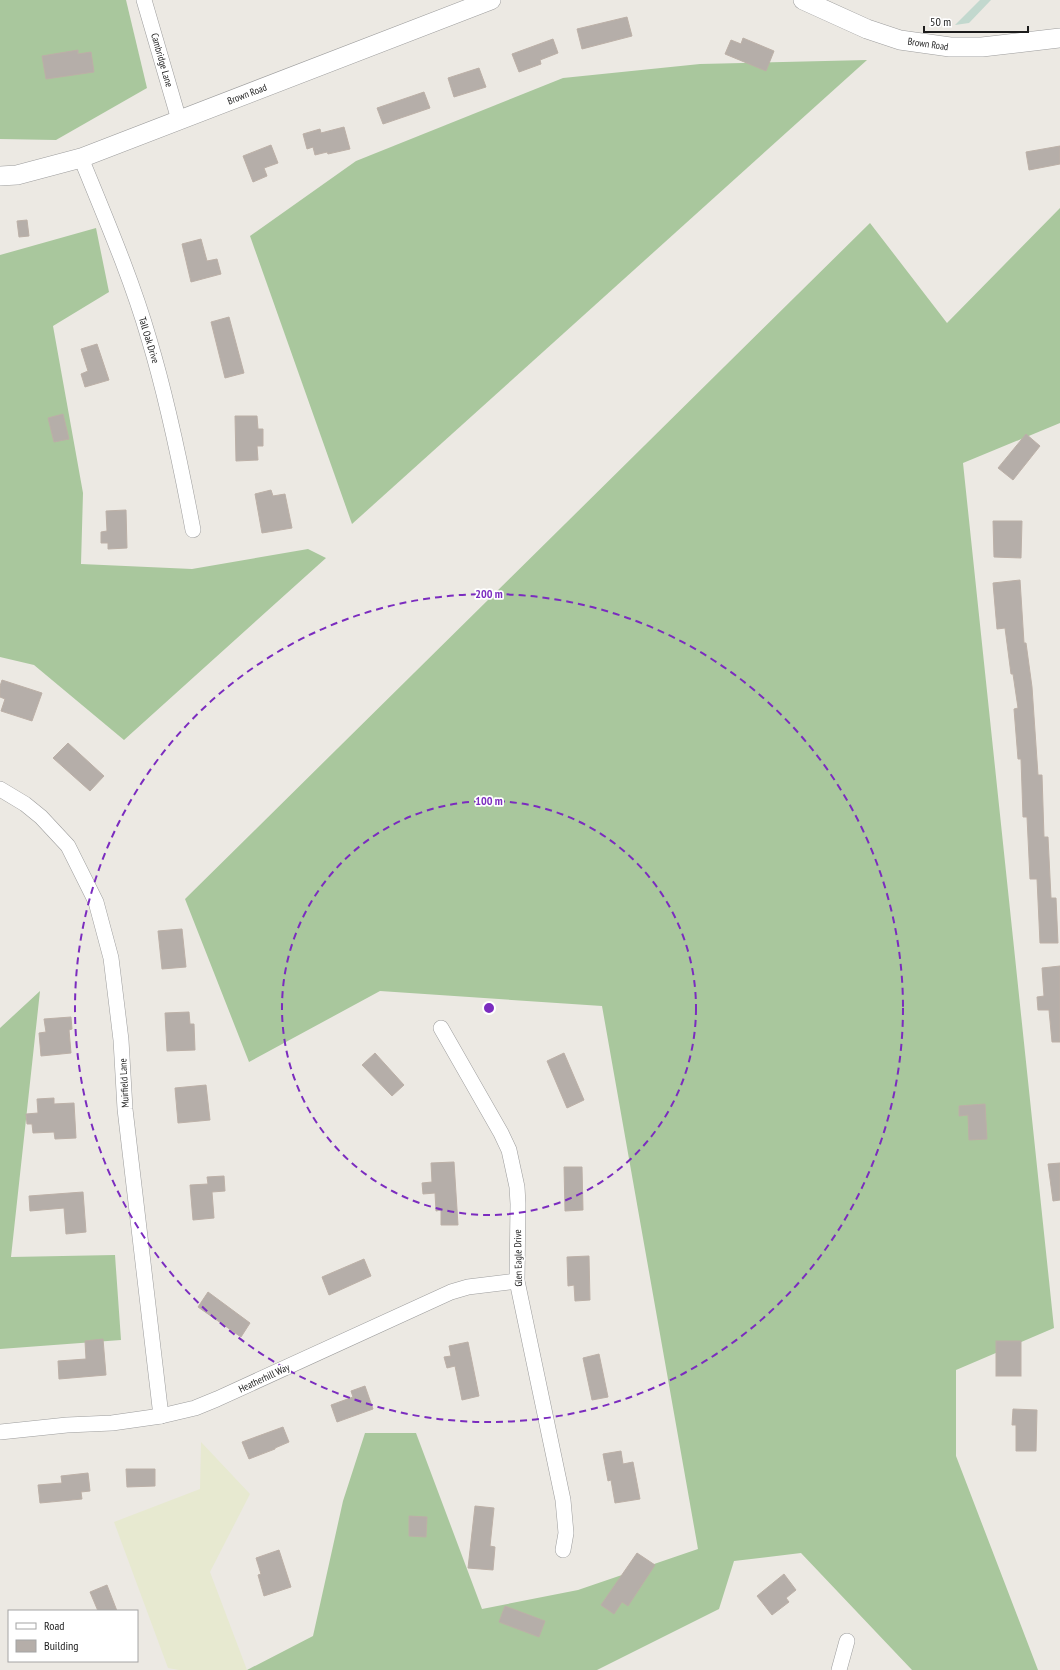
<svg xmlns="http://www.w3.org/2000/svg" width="1060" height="1670" viewBox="0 0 1060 1670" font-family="'PT Sans Narrow',sans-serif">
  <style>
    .farmland { fill: #e7e9d0 }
    .forest { fill: #a9c79d }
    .wetland { fill: #c2d8ce }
    .building { fill: #b5aea9; stroke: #bcb0a7 }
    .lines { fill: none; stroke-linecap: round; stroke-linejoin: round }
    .minor-casing { stroke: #9d9d9d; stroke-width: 16 }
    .tertiary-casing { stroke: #9d9d9d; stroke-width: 20 }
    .minor { stroke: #fff; stroke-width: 15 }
    .tertiary { stroke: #fff; stroke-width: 19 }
    .ring { fill: none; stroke: #7b2cbf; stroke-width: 2; stroke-dasharray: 7 5 }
    .labels { text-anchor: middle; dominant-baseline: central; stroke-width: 3.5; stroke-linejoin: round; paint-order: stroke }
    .street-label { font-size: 10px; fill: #1c1c1c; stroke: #fff }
    .centre { fill: #7b2cbf; stroke: #fff; stroke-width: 2 }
    .ring-label { font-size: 12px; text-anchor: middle; font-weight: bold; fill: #7b2cbf; stroke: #fff; stroke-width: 3.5; stroke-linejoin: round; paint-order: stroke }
  </style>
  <rect width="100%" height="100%" fill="#ece9e3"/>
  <polygon class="farmland" points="201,1442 250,1494 210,1572 247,1670 179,1670 168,1668 114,1522 200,1489"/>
  <g class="forest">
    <polygon points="0,0 126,0 147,88 56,140 0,139"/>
    <polygon points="867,60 352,524 250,236 356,161 563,78 700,64"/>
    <polygon points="1060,208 1060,423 963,463 1054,1328 956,1370 956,1456 1038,1670 912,1670 801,1553 734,1561 719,1609 597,1670 247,1670 313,1636 343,1501 365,1433 416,1433 482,1609 578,1590 698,1549 602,1006 380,991 249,1062 185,899 870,223 947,323"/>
    <polygon points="96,228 109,292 53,326 83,493 81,564 192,569 308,549 326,558 124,740 34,665 0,657 0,255"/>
    <polygon points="40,991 11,1257 115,1255 121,1340 0,1349 0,1028"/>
  </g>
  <polygon class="wetland" points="980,0 991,0 969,23 955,25"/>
  <g class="building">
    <polygon points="627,17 632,36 582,49 577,29"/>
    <polygon points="743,38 774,51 766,71 725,54 731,40 741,44"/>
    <polygon points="553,39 558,53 540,60 541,64 519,72 512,54"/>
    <polygon points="78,50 78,54 91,52 94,72 46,79 42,56"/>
    <polygon points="479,68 486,87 454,97 448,78"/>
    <polygon points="424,92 430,108 383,124 377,108"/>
    <polygon points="344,127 350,149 328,154 327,152 315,155 313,147 307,149 303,134 320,129 321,133"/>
    <polygon points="271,145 278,163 264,168 267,176 253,182 243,156"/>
    <polygon points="1060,146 1060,164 1029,170 1026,152"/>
    <polygon points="27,220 29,236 19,237 17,221"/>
    <polygon points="201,239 207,261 217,259 221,274 191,282 182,244"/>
    <polygon points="229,317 244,373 225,378 211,322"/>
    <polygon points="97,344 109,380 85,387 81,374 88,371 81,349"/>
    <polygon points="63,414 69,439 54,442 48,418"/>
    <polygon points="235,416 257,416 258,429 263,429 263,446 257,446 258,460 236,461"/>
    <polygon points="1026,434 1040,446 1013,480 998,468"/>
    <polygon points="271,490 273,496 285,494 292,528 262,533 255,494"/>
    <polygon points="126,510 127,548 108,549 108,543 101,543 101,532 107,531 106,511"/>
    <polygon points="993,521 1022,521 1021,558 994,557"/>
    <polygon points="1020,580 1024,643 1026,643 1032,687 1038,775 1042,775 1044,837 1048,837 1051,898 1056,898 1058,943 1040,943 1037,879 1030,879 1027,817 1023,817 1021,759 1018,759 1014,709 1018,708 1013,674 1011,674 1005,628 997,629 993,583"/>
    <polygon points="2,680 42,693 32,721 1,711 5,699 0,697 0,686"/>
    <polygon points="68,743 104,776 90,791 53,758"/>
    <polygon points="182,929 186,967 162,969 158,931"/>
    <polygon points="1060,966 1060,1042 1052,1042 1049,1010 1038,1010 1037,997 1044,996 1042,968"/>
    <polygon points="189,1012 190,1024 194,1024 195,1050 167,1051 165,1013"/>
    <polygon points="71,1017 72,1029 69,1030 71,1053 41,1056 39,1033 46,1032 44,1019"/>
    <polygon points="375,1053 404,1085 392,1096 362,1065"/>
    <polygon points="564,1053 584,1100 567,1108 547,1061"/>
    <polygon points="206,1085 210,1120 178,1123 175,1088"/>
    <polygon points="54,1098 54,1104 74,1103 76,1138 55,1139 54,1132 33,1133 32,1124 27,1124 26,1114 38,1113 37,1099"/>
    <polygon points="985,1104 987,1139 969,1140 968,1115 959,1116 959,1106"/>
    <polygon points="454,1162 458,1225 441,1225 441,1210 436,1211 435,1193 423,1194 422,1183 432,1182 431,1163"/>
    <polygon points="1060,1163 1060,1200 1053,1201 1048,1164"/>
    <polygon points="564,1167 582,1167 583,1210 565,1211"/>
    <polygon points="224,1176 225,1191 212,1192 214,1218 193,1220 190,1185 208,1184 207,1177"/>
    <polygon points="83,1192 86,1232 66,1234 64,1208 30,1211 29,1196"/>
    <polygon points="589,1256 590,1300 575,1301 574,1285 568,1286 567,1257"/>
    <polygon points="364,1259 371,1276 329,1295 322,1277"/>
    <polygon points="208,1292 250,1323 241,1337 198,1307"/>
    <polygon points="103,1339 106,1375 59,1379 58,1361 86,1359 85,1341"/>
    <rect x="996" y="1341" width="25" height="35"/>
    <polygon points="468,1342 479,1396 462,1400 455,1366 447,1368 444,1357 451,1356 449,1346"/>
    <polygon points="599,1354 608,1397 592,1400 583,1358"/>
    <polygon points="365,1386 373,1409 337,1422 331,1405 353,1397 351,1391"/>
    <polygon points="1013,1409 1037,1410 1036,1451 1016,1451 1016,1425 1012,1425"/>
    <polygon points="283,1427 289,1442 275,1448 275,1449 249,1459 242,1442"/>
    <polygon points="621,1451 623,1464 633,1462 640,1499 615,1503 611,1480 608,1481 603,1454"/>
    <polygon points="126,1469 155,1469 155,1486 127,1487"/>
    <polygon points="88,1473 90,1491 81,1492 82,1499 40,1503 38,1485 62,1483 61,1476"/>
    <polygon points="475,1506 494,1508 490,1546 495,1547 493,1570 468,1568"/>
    <polygon points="409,1516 427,1517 426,1537 409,1536"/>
    <polygon points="279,1550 291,1587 264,1596 258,1575 261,1574 256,1558"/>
    <polygon points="637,1553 655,1565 628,1606 622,1602 614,1614 601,1605"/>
    <polygon points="784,1574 796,1590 786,1598 789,1602 772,1615 757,1596"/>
    <polygon points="107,1585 117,1611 98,1611 90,1592"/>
    <polygon points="505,1606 545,1621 539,1637 499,1622"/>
  </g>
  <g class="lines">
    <defs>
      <g id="minor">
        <polyline points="144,0 179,120"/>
        <path d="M81,158c24,59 50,119 68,181 19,63 32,127 44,191"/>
        <polyline points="0,789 25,804 41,817 68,846 96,902 111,958 121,1040 125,1109 161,1416"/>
        <polyline points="441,1028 501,1133 509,1150 517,1187 518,1204 517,1281 563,1500 566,1533 563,1550"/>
        <polyline points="0,1432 67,1425 112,1423 161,1416 195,1408 217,1399 451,1292 468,1287 517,1281"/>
        <polyline points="839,1670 847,1641"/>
      </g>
      <g id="tertiary">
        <polyline points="803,0 867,29 900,40 950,47 982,47 1060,38"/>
        <polyline points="0,176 17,175 81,158 491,0"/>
      </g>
    </defs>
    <use href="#minor" class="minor-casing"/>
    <use href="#tertiary" class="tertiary-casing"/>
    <use href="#minor" class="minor"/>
    <use href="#tertiary" class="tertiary"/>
  </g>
  <g class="ring">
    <circle cx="489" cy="1008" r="207"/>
    <circle cx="489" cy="1008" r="414"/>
  </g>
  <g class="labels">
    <g class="street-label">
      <text transform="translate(928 44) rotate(8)">Brown Road</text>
      <text transform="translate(162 60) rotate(74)">Cambridge Lane</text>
      <text transform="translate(247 94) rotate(-21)">Brown Road</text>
      <text transform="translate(149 340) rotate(73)">Tall Oak Drive</text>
      <text transform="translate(124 1083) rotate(-93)">Muirfield Lane</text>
      <text transform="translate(518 1258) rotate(-91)">Glen Eagle Drive</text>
      <text transform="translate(264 1378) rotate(-25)">Heatherhill Way</text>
    </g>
  </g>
  <circle cx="489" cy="1008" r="6" class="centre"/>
  <g class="ring-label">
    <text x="489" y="598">200 m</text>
    <text x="489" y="805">100 m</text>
  </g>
  <rect x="8" y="1610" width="130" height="52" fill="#ffffff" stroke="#a4a4a4"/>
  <rect x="16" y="1623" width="20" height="6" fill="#ffffff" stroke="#a4a4a4"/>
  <text x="44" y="1630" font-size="12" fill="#1c1c1c">Road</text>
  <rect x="16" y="1640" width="20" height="12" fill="#b5aea9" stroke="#a4a4a4"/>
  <text x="44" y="1650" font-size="12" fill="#1c1c1c">Building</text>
  <path d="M924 26v6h104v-6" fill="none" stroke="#1c1c1c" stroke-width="2"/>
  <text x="930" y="26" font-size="12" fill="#1c1c1c" stroke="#ffffff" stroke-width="3" paint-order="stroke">50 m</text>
</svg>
